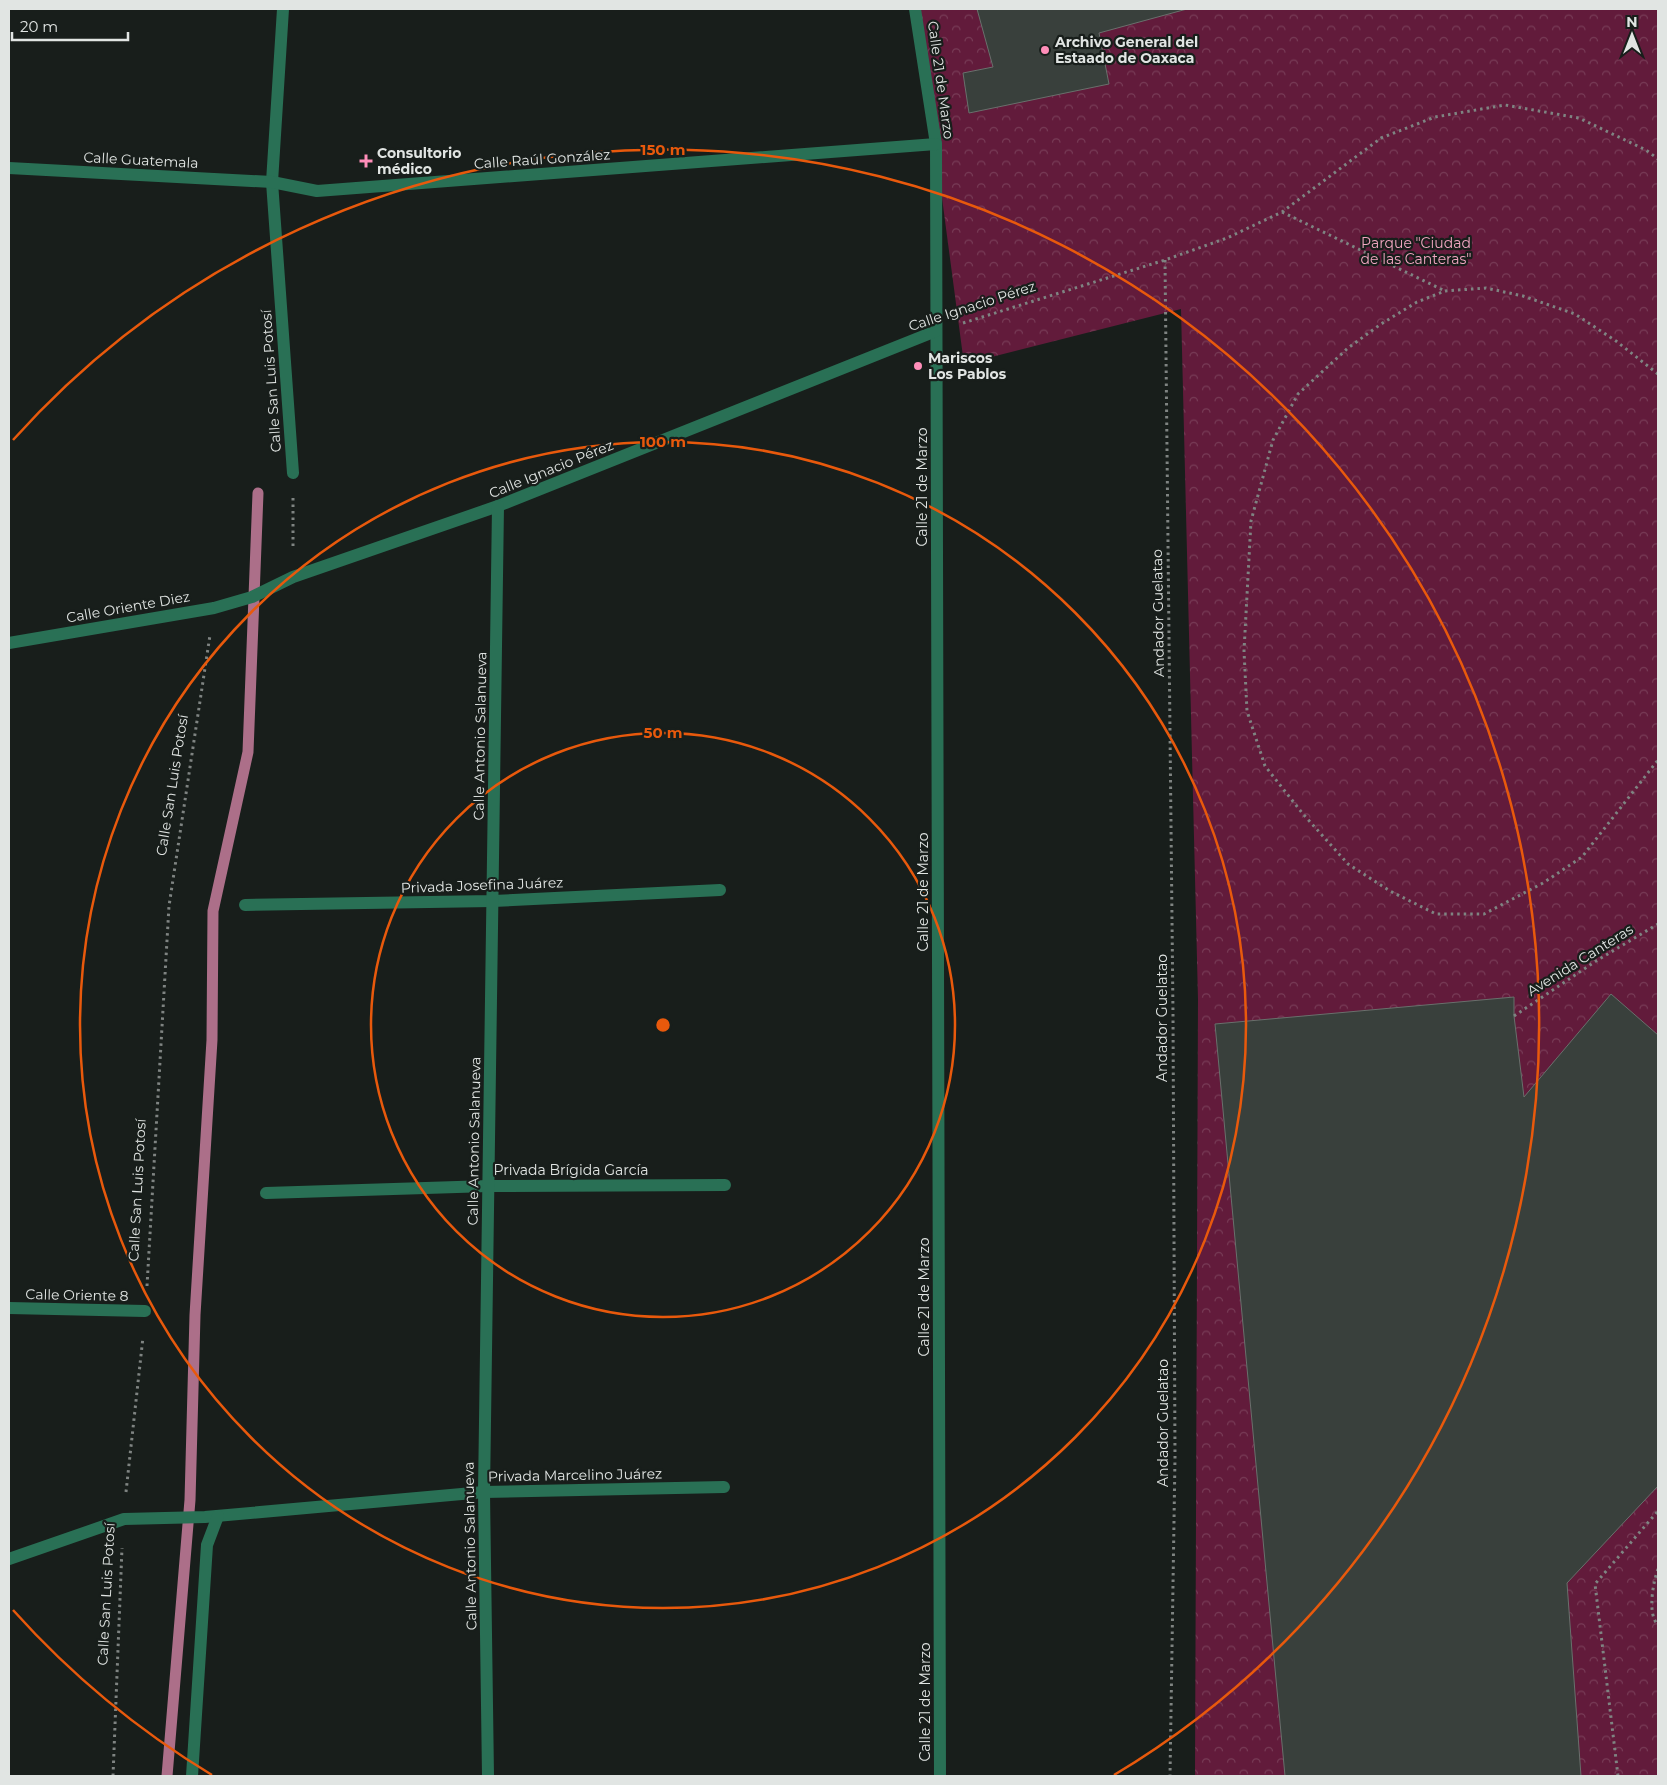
<svg xmlns="http://www.w3.org/2000/svg" width="1667" height="1785" viewBox="0 0 1667 1785" font-family="Montserrat,sans-serif">
  <style>
    .park { fill: url(#park-crowns) }
    .lines { fill: none; stroke-linecap: round; stroke-linejoin: round }
    .stream { stroke: #ac6f89; stroke-width: 11 }
    .building { fill: #39403c; stroke: #69706c }
    .path { stroke: #7f8482; stroke-width: 3; stroke-dasharray: 2.5 4; stroke-linecap: butt }
    .street { stroke: #297055; stroke-width: 12 }
    .ring { fill: none; stroke: #e8590c; stroke-width: 2.5 }
    .poi-dot { fill: #ff8eb9; stroke: #181e1b; stroke-width: 2 }
    .labels { text-anchor: middle; dominant-baseline: central; stroke-width: 4.5; stroke-linejoin: round; paint-order: stroke }
    .poi-label { font-size: 14px; font-weight: bold; fill: #e1e5e3; stroke: #181e1b; text-anchor: start }
    .street-label { font-size: 14px; fill: #e1e5e3; stroke: #181e1b }
    .park-label { font-size: 14px; fill: #f1a6c1; stroke: #181e1b }
    .centre { fill: #e8590c; stroke: #181e1b; stroke-width: 2.5 }
    .ring-label { font-size: 15px; text-anchor: middle; font-weight: bold; fill: #e8590c; stroke: #181e1b; stroke-width: 4.5; stroke-linejoin: round; paint-order: stroke }
  </style>
  <defs>
    <pattern id="park-crowns" width="20" height="18" patternUnits="userSpaceOnUse" patternTransform="scale(1.25)"><rect width="20" height="18" fill="#621b3b"/><path d="M2 6a3 3 0 1 1 6 0M12 15a3 3 0 1 1 6 0" fill="none" stroke="#783c57"/></pattern>
  </defs>
  <rect width="100%" height="100%" fill="#181e1b"/>
  <polygon class="park" points="917,9 1658,9 1658,1776 1195,1776 1198,999 1181,309 964,364"/>
  <g class="lines">
    <polyline class="stream" points="167,1776 190,1500 195,1315 212,1040 213,911 248,752 258,493"/>
  </g>
  <g class="building">
    <polygon points="977,9 1187,9 1099,33 1109,84 969,113 963,73 993,67"/>
    <polygon points="1611,994 1658,1035 1658,1486 1567,1583 1581,1776 1285,1776 1215,1024 1514,997 1514,1016 1524,1097"/>
  </g>
  <g class="lines">
    <g class="path">
      <polyline points="1282,212 1445,291"/>
      <polyline points="1165,260 1173,1014 1175,1457 1170,1776"/>
      <polyline points="963,323 1165,260 1227,238 1282,212 1381,138 1435,117 1505,105 1579,118 1646,150 1658,159"/>
      <polyline points="1658,374 1616,341 1575,314 1523,296 1486,288 1445,291 1417,302 1381,324 1348,348 1298,394 1273,440 1251,521 1244,651 1247,711 1265,766 1303,814 1348,864 1390,891 1436,914 1484,914 1543,883 1582,857 1658,760"/>
      <polyline points="293,498 293,549"/>
      <polyline points="1514,1016 1596,961 1658,924"/>
      <polyline points="147,1286 169,906 210,635"/>
      <polyline points="126,1492 143,1337"/>
      <path d="M1658,1569c-5,14 -11,45 0,56"/>
      <polyline points="113,1776 122,1548"/>
      <polyline points="1618,1776 1595,1584 1658,1511"/>
    </g>
    <g class="street">
      <polyline points="283,9 272,182 293,473"/>
      <polyline points="915,9 936,144 940,1776"/>
      <polyline points="9,168 272,182 317,191 936,144"/>
      <polyline points="9,643 214,608 252,597 293,577 498,506 936,331"/>
      <polyline points="245,905 493,901 720,890"/>
      <polyline points="266,1193 489,1186 725,1185"/>
      <polyline points="9,1308 145,1311"/>
      <polyline points="9,1559 124,1519 205,1517 484,1492 724,1487"/>
      <polyline points="192,1776 207,1545 218,1516"/>
      <polyline points="488,1776 484,1492 498,506"/>
    </g>
  </g>
  <g class="ring">
    <circle cx="663" cy="1025" r="292"/>
    <circle cx="663" cy="1025" r="583"/>
    <path d="M212 1775A875 875 0 0 1 13 1610M13 440A875 875 0 1 1 1114 1775"/>
  </g>
  <g class="poi-dot">
    <circle cx="1045" cy="50" r="5"/>
    <path d="M363.5 153.5h5v5h5v5h-5v5h-5v-5h-5v-5h5z"/>
    <circle cx="918" cy="366" r="5"/>
  </g>
  <g class="labels">
    <g class="poi-label">
      <text x="1055" y="42">Archivo General del<tspan x="1055" dy="16">Estaado de Oaxaca</tspan></text>
      <text x="377" y="153">Consultorio<tspan x="377" dy="16">médico</tspan></text>
      <text x="928" y="358">Mariscos<tspan x="928" dy="16">Los Pablos</tspan></text>
    </g>
    <g class="street-label">
      <text transform="translate(941 80) rotate(82)">Calle 21 de Marzo</text>
      <text transform="translate(542 159) rotate(-4)">Calle Raúl González</text>
      <text transform="translate(141 160) rotate(3)">Calle Guatemala</text>
      <text transform="translate(972 306) rotate(-18)">Calle Ignacio Pérez</text>
      <text transform="translate(271 381) rotate(-94)">Calle San Luis Potosí</text>
      <text transform="translate(551 469) rotate(-22)">Calle Ignacio Pérez</text>
      <text transform="translate(922 487) rotate(-90)">Calle 21 de Marzo</text>
      <text transform="translate(128 607) rotate(-10)">Calle Oriente Diez</text>
      <text transform="translate(1158 613) rotate(-91)">Andador Guelatao</text>
      <text transform="translate(480 736) rotate(-89)">Calle Antonio Salanueva</text>
      <text transform="translate(172 785) rotate(-81)">Calle San Luis Potosí</text>
      <text transform="translate(482 885) rotate(-2)">Privada Josefina Juárez</text>
      <text transform="translate(923 892) rotate(-90)">Calle 21 de Marzo</text>
      <text transform="translate(1580 960) rotate(-32)">Avenida Canteras</text>
      <text transform="translate(1162 1018) rotate(-90)">Andador Guelatao</text>
      <text transform="translate(474 1141) rotate(-89)">Calle Antonio Salanueva</text>
      <text x="571" y="1170">Privada Brígida García</text>
      <text transform="translate(137 1190) rotate(-87)">Calle San Luis Potosí</text>
      <text transform="translate(77 1295) rotate(1)">Calle Oriente 8</text>
      <text transform="translate(924 1297) rotate(-90)">Calle 21 de Marzo</text>
      <text transform="translate(1163 1423) rotate(-90)">Andador Guelatao</text>
      <text transform="translate(575 1475) rotate(-1)">Privada Marcelino Juárez</text>
      <text transform="translate(470 1546) rotate(-91)">Calle Antonio Salanueva</text>
      <text transform="translate(106 1594) rotate(-87)">Calle San Luis Potosí</text>
      <text transform="translate(925 1702) rotate(-90)">Calle 21 de Marzo</text>
    </g>
    <g class="park-label">
      <text x="1416" y="243">Parque "Ciudad<tspan x="1416" dy="16">de las Canteras"</tspan></text>
    </g>
  </g>
  <circle cx="663" cy="1025" r="8" class="centre"/>
  <g class="ring-label">
    <text x="663" y="155">150 m</text>
    <text x="663" y="447">100 m</text>
    <text x="663" y="738">50 m</text>
  </g>
  <rect width="1667" height="1785" fill="none" stroke="#e1e5e3" stroke-width="20"/>
  <g transform="translate(1632 35)" stroke="#181e1b" stroke-width="4" paint-order="stroke">
  <path d="M0-4L9 19L0 12L-9 19Z" fill="#e1e5e3"/>
  <text y="-8" font-size="14" font-weight="bold" text-anchor="middle" fill="#e1e5e3">N</text>
  </g>
  <path d="M12 32v8h116v-8" fill="none" stroke="#e1e5e3" stroke-width="2.5"/>
  <text x="20" y="32" font-size="15" fill="#e1e5e3" stroke="#181e1b" stroke-width="4" paint-order="stroke">20 m</text>
</svg>
